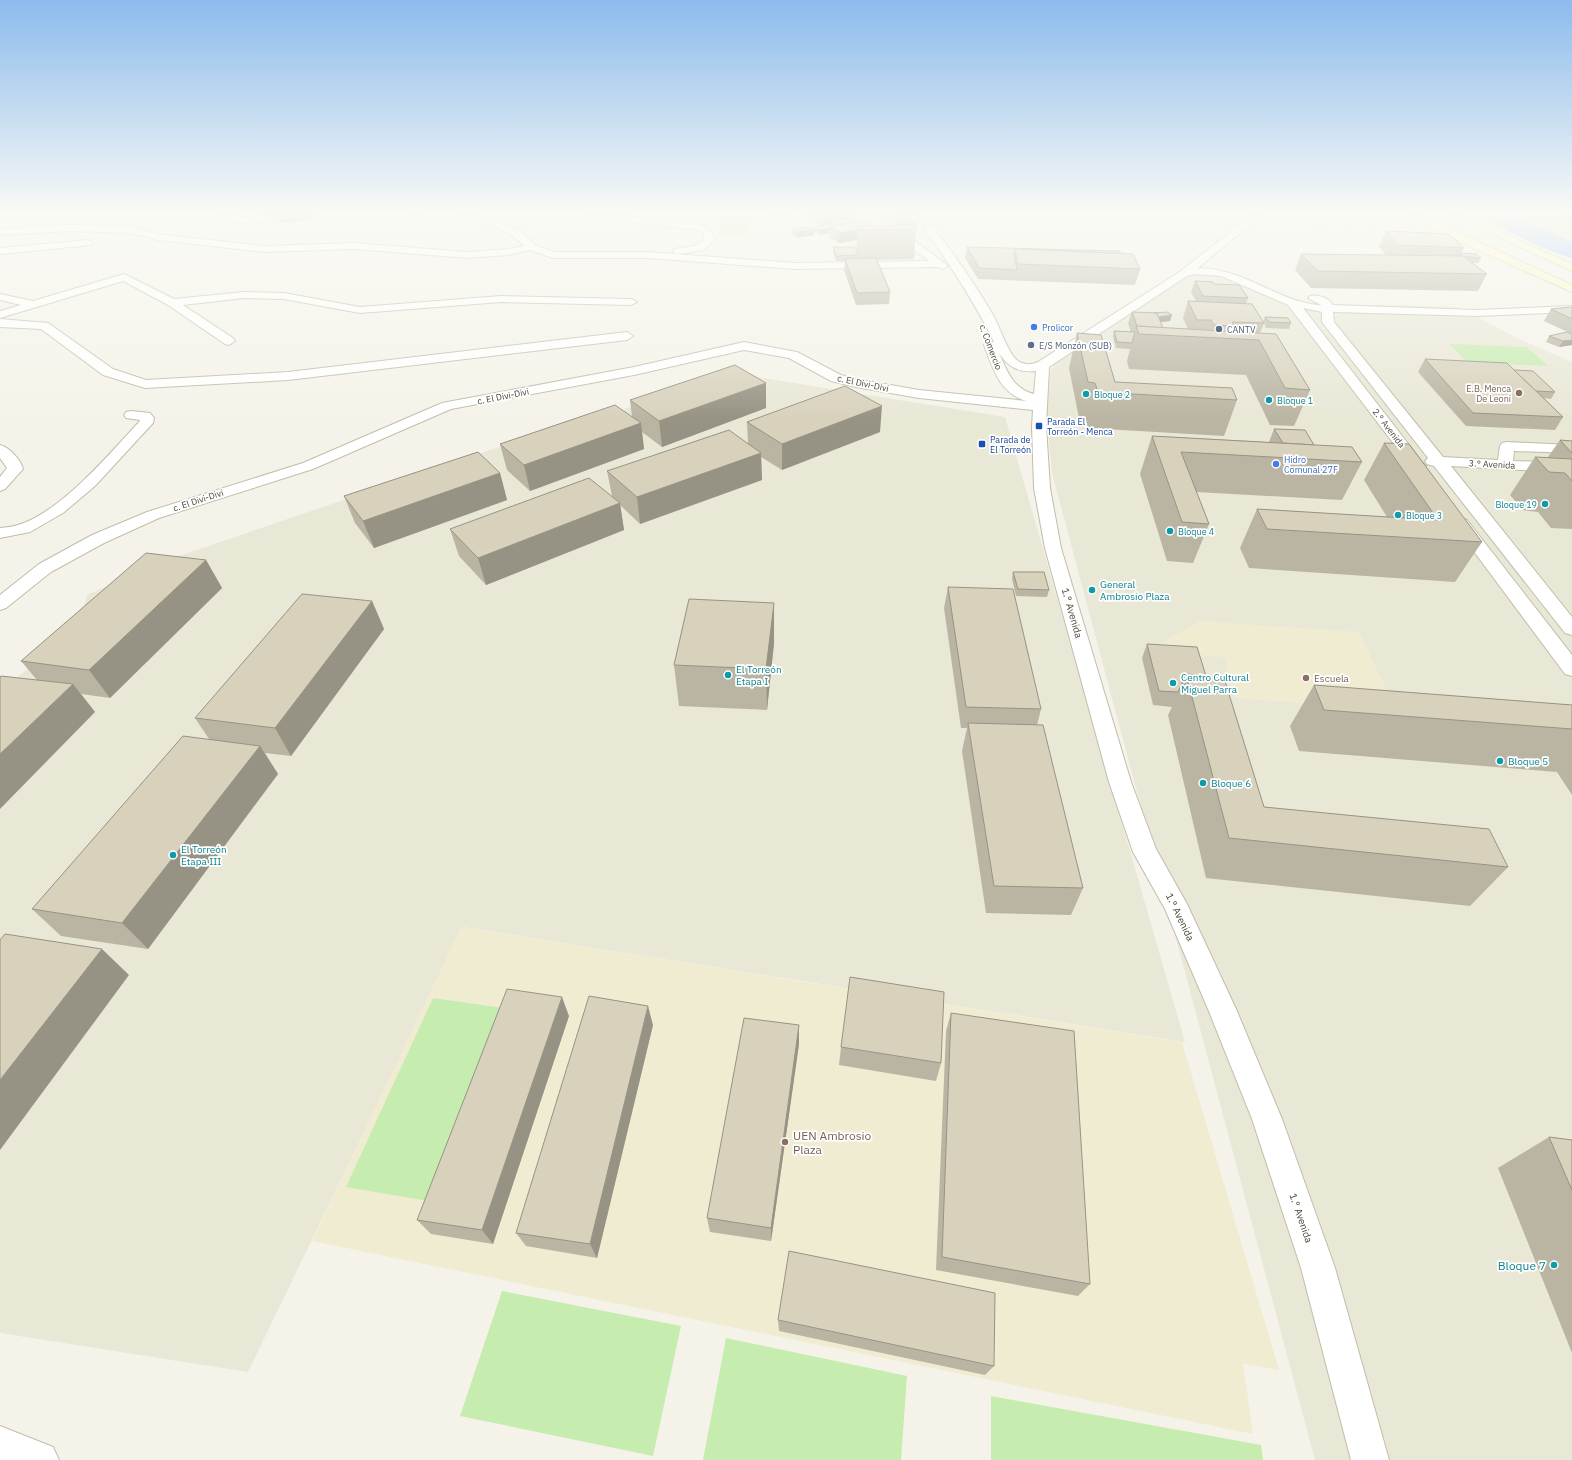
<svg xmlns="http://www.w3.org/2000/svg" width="1572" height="1460" viewBox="0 0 1572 1460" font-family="'IBM Plex Sans',sans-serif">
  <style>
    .residential { fill: #e9e7d6 }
    .industrial { fill: #e5e2da }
    .education { fill: #efecd2 }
    .medical { fill: #f6e4dc }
    .green { fill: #c6ecaf }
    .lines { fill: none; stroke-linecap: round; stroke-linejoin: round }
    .river { fill: #a2c5f5; fill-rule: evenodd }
    .minor-casing { stroke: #c1bdaa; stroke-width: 2 }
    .secondary-casing { stroke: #d8d196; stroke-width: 2 }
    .minor { fill: #fff; fill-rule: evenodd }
    .secondary { fill: #fffbc9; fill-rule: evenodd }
    .wall { fill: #bab5a3 }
    .shaded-wall { fill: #979384 }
    .building { fill: #d8d2bd; stroke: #979384 }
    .shop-dot { fill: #3f7fe0; stroke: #fff; stroke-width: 1.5 }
    .service-dot { fill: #5c6f8a; stroke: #fff; stroke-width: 1.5 }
    .education-dot { fill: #8d6e63; stroke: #fff; stroke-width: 1.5 }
    .culture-dot { fill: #0f9aa8; stroke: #fff; stroke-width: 1.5 }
    .transit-dot { fill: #1a4fb4; stroke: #fff; stroke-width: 1.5 }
    .labels { text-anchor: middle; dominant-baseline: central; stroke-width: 3.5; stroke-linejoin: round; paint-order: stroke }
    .far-shop-label { font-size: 9px; fill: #366cbe; stroke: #fff; text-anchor: start }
    .far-service-label { font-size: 9px; fill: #4e5e75; stroke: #fff; text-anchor: start }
    .far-street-label { font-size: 9px; fill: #494536; stroke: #fff }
    .far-education-label { font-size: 9px; fill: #785e54; stroke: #fff; text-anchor: end }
    .far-culture-label { font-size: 9px; fill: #0d838f; stroke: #fff; text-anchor: start }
    .far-transit-label { font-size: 9px; fill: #164399; stroke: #fff; text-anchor: start }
    .culture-label { font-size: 10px; fill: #0d838f; stroke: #fff; text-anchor: start }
    .street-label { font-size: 10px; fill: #494536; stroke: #fff }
    .education-label { font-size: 10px; fill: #785e54; stroke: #fff; text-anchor: start }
    .near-education-label { font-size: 12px; fill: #785e54; stroke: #fff; text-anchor: start }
    .near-culture-label { font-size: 12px; fill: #0d838f; stroke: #fff; text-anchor: end }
  </style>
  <rect width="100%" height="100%" fill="#f5f3e9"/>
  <g class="residential">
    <polygon points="1195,275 1215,276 1282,300 1337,315 1341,311 1354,307 1380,305 1458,307 1519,339 1572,362 1572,1460 1315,1460 1052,473 1045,401 1045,378 1059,359 1187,276"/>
    <polygon points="739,374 1005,417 1185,1042 463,927 248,1372 0,1333 0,687 13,680 47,655 80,624 87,595 156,564 487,451"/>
  </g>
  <polygon class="industrial" points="1509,215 1572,215 1572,247 1532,228"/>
  <g class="education">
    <polygon points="1200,621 1359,632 1397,711 1236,698 1224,657 1145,652"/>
    <polygon points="461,927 1182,1042 1279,1370 1243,1364 1253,1434 312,1241"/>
  </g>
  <polygon class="medical" points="1305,215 1387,215 1389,218 1399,218 1407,228 1384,226 1387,231 1371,230 1374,234 1365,234 1364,229 1357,229 1359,233 1324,230 1326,233 1314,232 1312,230 1297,229 1294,225 1301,225 1299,223 1310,223"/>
  <g class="green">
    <polygon points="723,216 752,216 748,235 719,235"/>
    <polygon points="1449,344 1527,347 1548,366 1467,362"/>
    <polygon points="433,998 510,1009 434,1202 346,1187"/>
    <polygon points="502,1291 681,1326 653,1456 460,1416"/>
    <polygon points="726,1338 907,1376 901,1460 703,1460"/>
    <polygon points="991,1396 1261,1445 1263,1460 991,1460"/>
  </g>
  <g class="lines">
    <path class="river" d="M1485,215h26l61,27v16c-17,-4 -78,-30 -87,-43z"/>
    <defs>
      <g id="minor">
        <path d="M218,215l33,2 11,-2h11c-10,11 -45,10 -55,0z"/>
        <polygon points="412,215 420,215 423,220 421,222 415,222"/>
        <path d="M458,215h14l38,11 10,5 15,14 19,7h93l148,11 134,-2 -34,-25 -39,-21c19,-2 37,14 55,19l2,2 -2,2 37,28 -5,3 -5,-2 -143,2 -148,-11h-94l-23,-8 -22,5 -40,3 -114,-9 -89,3 -107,-12 -28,-7 -58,-2 -72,4v-6l72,-4 58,2 28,7 107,12 89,-3 114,9 40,-3 16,-3c-18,-19 -40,-22 -64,-29z"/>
        <polygon points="591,215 617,215 700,224 711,230 715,240 703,250 678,254 674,253 673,251 674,249 694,246 705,239 703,233 698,230 596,218"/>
        <path d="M1252,215h10l-64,53c47,0 81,35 123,37l-13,-7 2,-2c8,-2 19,2 23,9l144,5 95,-4v6l-95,4 -144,-4 1,10 109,135 55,3 2,-14 2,-3 5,-1 65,3v8l-58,-2 -1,10 59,2v10l-121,-7 121,151v18l-7,-2 -131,-167 -7,-2 -2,-3 3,-3 -106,-136v-10l-19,-4 120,155 3,3 -3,3h-10l-125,-164 -67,-29 -25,-2 -9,2 -138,91 -3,59 4,62 11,60 70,234 25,67 31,55 49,105 46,110 53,149 54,192h-38l-50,-192 -49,-149 -44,-110 -43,-100 -32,-57 -24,-70 -64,-234 -11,-60 -2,-62 1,-16 -114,-12 -63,-11 -25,-6 -42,-23 -45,-8 -110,25 -183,34 -138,60 -154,49 -55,25 -53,29 -45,36 -6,2v-15l39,-31 53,-29 55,-23 156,-49 139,-60 192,-36 110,-25 53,10 44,23 15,4 63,11 108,11c-27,-7 -34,-32 -43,-56l2,-3h8c-20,-41 -44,-77 -70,-114l2,-2h6c22,28 43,58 61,89 7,12 14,37 25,46 6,4 14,4 20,1l140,-89zM999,353c9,14 20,20 37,18l-2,23c-21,-5 -27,-23 -35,-41z"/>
        <polygon points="87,240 91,241 92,243 91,245 0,254 0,248"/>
        <polygon points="124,274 174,299 244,292 284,293 360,307 501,296 631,299 637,302 631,305 501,302 360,313 284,299 244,298 183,305 233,338 235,341 229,345 225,344 168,305 123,281 0,318 0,311 21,305 0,300 0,294 33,301"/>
        <polygon points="0,319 48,323 113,369 146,380 288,372 627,332 633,336 627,340 288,380 145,388 103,375 41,329 0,327"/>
        <path d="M131,411l19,2 4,5 -1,5 -58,63 -32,27 -33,19 -30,6v-10c6,-1 13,-1 18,-3 43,-13 91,-71 121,-103l1,-2 -14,-2 -2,-3 2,-3z"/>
        <path d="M0,445c9,2 21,15 23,24l-18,20 -5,2v-14l7,-9 -7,-10z"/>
        <polygon points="1461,518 1467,520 1572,655 1572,676 1565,674 1455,526 1453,523 1455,520"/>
        <polygon points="0,1426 53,1447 59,1460 0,1460"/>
      </g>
      <g id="secondary">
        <polygon points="1409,215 1421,215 1572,285 1572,292 1460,242"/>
        <polygon points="1450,215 1462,215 1572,264 1572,271"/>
      </g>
    </defs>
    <use href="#minor" class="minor-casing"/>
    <use href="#secondary" class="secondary-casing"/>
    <use href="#minor" class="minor"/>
    <use href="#secondary" class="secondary"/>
  </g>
  <g class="wall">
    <polygon points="268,215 314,215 311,218 300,221 280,223 270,219"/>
    <polygon points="774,215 790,215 790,216 775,217"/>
    <polygon points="806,215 853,215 852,218 859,222 874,226 896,225 877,215 920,215 916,228 914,259 877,260 890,292 889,304 856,305 844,270 845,261 836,261 833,252 833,247 856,251 857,240 839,243 829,237 830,234 829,233 819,235 814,232 814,227 820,226 815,223 815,217 811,218"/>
    <polygon points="1562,215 1572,215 1572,228 1566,224 1569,219"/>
    <polygon points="793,229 814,230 814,235 797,238 792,234"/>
    <polygon points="1386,231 1464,248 1461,253 1481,258 1478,263 1472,263 1487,274 1478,291 1311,288 1295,270 1301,254 1386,255 1379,247"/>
    <polygon points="967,247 1120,253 1140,269 1135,285 978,279 965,258"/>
    <polygon points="1195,281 1214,284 1248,298 1246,304 1263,322 1265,317 1291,323 1289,329 1266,328 1264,323 1260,333 1310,390 1294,426 1270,425 1246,375 1129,369 1127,361 1130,349 1116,348 1113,337 1114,331 1131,332 1128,323 1132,312 1170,321 1161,322 1163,328 1188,329 1183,318 1188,301 1196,301 1191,292"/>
    <polygon points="1572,307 1572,334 1544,321 1551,309"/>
    <polygon points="1077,333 1115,382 1237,400 1224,436 1088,428 1086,419 1079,418 1069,368"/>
    <polygon points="1572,334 1572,345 1559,347 1546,342 1549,336"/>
    <polygon points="1425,359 1514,370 1555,392 1551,399 1544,398 1563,417 1555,430 1466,426 1418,372"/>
    <polygon points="766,383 766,408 662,447 642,432 644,449 530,491 507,470 500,444 632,417 630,400"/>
    <polygon points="747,422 880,432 782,470 761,457 762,480 640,524 620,505 624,530 486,585 459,556 450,529 612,496 607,471 748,444"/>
    <polygon points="1274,429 1314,445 1362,462 1342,500 1196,492 1209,524 1193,563 1167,561 1140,474 1152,436 1269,442"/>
    <polygon points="1560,440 1572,441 1572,529 1551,528 1538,512 1523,510 1510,495 1535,457 1548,457"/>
    <polygon points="1384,443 1482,542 1455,582 1249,568 1240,548 1257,509 1387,517 1364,480"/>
    <polygon points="500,473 507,500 374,548 355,523 344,496"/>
    <polygon points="206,560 222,588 110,698 81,694 95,712 37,680 21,661"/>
    <polygon points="1013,572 1049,590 1047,597 1016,596 1012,579"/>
    <polygon points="948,587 1041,709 1037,725 1083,888 1071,915 986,913 962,751 967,728 961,728 944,608"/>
    <polygon points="372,601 384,629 291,756 265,753 278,774 148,949 61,936 32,909 209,739 195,718"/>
    <polygon points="774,603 774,643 767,710 679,706 674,665"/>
    <polygon points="1147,644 1206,676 1264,807 1508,867 1470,906 1206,878 1168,715 1172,707 1153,705 1142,658"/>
    <polygon points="1314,685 1572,705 1572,795 1557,772 1299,751 1290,726"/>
    <polygon points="951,1013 1090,1284 1078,1296 936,1270 946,1031"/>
    <polygon points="569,1016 493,1244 431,1234 417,1220"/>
    <polygon points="653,1025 597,1258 526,1246 516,1233"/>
    <polygon points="799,1044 771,1241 710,1232 707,1218"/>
    <polygon points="841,1047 941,1063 936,1081 839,1065"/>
    <polygon points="1549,1137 1572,1140 1572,1353 1498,1168"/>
    <polygon points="778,1320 994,1366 985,1375 779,1331"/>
  </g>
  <g class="shaded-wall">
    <polygon points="277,215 314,215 311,218 300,221 280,223"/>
    <polygon points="811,215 815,215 815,217 811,218"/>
    <polygon points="835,215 853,215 852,223 832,224 828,222 828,227 823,228 823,217"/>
    <polygon points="918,215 920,215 916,231 917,221"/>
    <polygon points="858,227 857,240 839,243 840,233"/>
    <polygon points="829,228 829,233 819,235 819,230"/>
    <polygon points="814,230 814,235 797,238 797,232"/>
    <polygon points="1172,315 1170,321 1153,323 1155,317"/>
    <polygon points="1572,340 1572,345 1559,347 1563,341"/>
    <polygon points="766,383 766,408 662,447 659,421"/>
    <polygon points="882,406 880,432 782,470 782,444"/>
    <polygon points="641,423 644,449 530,491 524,465"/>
    <polygon points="761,453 762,480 640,524 637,497"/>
    <polygon points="500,473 507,500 374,548 363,521"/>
    <polygon points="620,503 624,530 486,585 478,558"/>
    <polygon points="206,560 222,588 110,698 89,670"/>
    <polygon points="372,601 384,629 291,756 275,728"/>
    <polygon points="774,603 774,643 767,710 766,669"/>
    <polygon points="73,684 95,712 0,809 0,754"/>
    <polygon points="260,746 278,774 148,949 122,923"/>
    <polygon points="102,949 129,975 0,1150 0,1080"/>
    <polygon points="562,997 569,1016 493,1244 482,1230"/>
    <polygon points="648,1006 653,1025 597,1258 590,1244"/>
    <polygon points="799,1025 799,1044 771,1241 771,1228"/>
  </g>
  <g class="building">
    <polygon points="819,215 841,215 823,217"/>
    <polygon points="896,215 918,215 917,221 906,220"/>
    <polygon points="852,218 859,222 830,226 830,229 829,228 819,230 814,227 832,224 828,222"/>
    <polygon points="866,221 874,226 858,226 857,230 840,233 830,226"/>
    <polygon points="914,225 917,229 859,230 858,226"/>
    <polygon points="810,227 814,230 797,232 793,229"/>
    <polygon points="1386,231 1449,234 1464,248 1398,245"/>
    <polygon points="833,247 855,247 858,255 836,256"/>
    <polygon points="967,247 1120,251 1120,253 1015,249 1014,255 1017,270 979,268"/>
    <polygon points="1015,249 1133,254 1140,269 1018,264"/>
    <polygon points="1461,253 1477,254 1481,258 1460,256"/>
    <polygon points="1301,254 1463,256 1487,274 1318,271"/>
    <polygon points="876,258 890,292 857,293 845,259"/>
    <polygon points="1195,281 1213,282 1214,284 1239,285 1248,298 1203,296"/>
    <polygon points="1188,301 1252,304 1264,323 1232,322 1234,326 1214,325 1211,320 1197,320"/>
    <polygon points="1572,307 1572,319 1551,309"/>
    <polygon points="1132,312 1157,313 1163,328 1137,326"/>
    <polygon points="1167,312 1172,315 1158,317 1157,313 1154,313"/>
    <polygon points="1265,317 1288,318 1291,323 1269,322"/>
    <polygon points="1136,326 1276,334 1310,390 1285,388 1259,340 1139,334"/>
    <polygon points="1114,331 1135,332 1132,343 1117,342"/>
    <polygon points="1567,332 1572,334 1572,340 1563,341 1549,336"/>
    <polygon points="1077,333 1101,335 1115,382 1232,388 1237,400 1098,392 1095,383 1088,382"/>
    <polygon points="1425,359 1507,363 1563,417 1473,413"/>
    <polygon points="735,365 766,383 659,421 630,400"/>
    <polygon points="1514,370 1533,371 1555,392 1536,391"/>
    <polygon points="845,386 882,406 782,444 747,422"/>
    <polygon points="615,405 641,423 524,465 500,444"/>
    <polygon points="1274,429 1305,430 1314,445 1283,443"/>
    <polygon points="729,430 761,453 637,497 607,471"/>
    <polygon points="1152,436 1352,447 1362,462 1181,452 1209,524 1182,522"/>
    <polygon points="1560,440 1572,441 1572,453"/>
    <polygon points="1384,443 1409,444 1482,542 1267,529 1257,509 1438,520"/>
    <polygon points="478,452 500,473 363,521 344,496"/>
    <polygon points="1535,457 1572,459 1572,481 1565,473 1549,472"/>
    <polygon points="589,478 620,503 478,558 450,529"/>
    <polygon points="146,553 206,560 89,670 21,661"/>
    <polygon points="1013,572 1044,572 1049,590 1018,589"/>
    <polygon points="948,587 1013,589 1041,709 966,707"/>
    <polygon points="302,594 372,601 275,728 195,718"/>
    <polygon points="689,599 774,603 766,669 674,665"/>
    <polygon points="1147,644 1197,647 1206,676 1186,674 1178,692 1159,691"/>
    <polygon points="1186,674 1224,678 1264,807 1489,829 1508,867 1229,838"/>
    <polygon points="1,676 73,684 0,754 0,677"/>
    <polygon points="1314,685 1572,705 1572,729 1324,710"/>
    <polygon points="968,723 1043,725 1083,888 994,886"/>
    <polygon points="183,736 260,746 122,923 32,909"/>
    <polygon points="5,934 102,949 0,1080 0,940"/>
    <polygon points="850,977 944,992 941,1063 841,1047"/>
    <polygon points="507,989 562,997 482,1230 417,1220"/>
    <polygon points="589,996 648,1006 590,1244 516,1233"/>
    <polygon points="951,1013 1074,1031 1090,1284 942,1257"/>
    <polygon points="744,1018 799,1025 771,1228 707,1218"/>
    <polygon points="1549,1137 1572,1140 1572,1190"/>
    <polygon points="789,1251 995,1293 994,1366 778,1320"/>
  </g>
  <linearGradient id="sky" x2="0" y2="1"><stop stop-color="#8cbbed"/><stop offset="0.51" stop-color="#fafaf5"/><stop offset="1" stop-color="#fafaf5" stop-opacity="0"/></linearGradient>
  <rect width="1572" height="419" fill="url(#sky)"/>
  <g class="shop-dot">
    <circle cx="1034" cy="327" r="4"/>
    <circle cx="1276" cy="464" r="4"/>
  </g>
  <g class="service-dot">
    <circle cx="1219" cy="329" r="4"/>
    <circle cx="1031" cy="345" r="4"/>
  </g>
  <g class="education-dot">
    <circle cx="1519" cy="393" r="4"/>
    <circle cx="1306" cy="678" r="4"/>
    <circle cx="785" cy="1142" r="4"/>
  </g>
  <g class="culture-dot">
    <circle cx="1086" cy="394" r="4"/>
    <circle cx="1269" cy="400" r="4"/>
    <circle cx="1545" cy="504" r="4"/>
    <circle cx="1398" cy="515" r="4"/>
    <circle cx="1170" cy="531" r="4"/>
    <circle cx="1092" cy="590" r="4"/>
    <circle cx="728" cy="675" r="4"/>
    <circle cx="1173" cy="683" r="4"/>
    <circle cx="1500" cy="761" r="4"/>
    <circle cx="1203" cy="783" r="4"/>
    <circle cx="173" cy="855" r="4"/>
    <circle cx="1554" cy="1265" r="4"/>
  </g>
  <g class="transit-dot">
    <rect x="1035" y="422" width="8" height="8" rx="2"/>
    <rect x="978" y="440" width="8" height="8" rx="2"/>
  </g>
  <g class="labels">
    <g class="far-shop-label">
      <text x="1042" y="327">Prolicor</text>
      <text x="1284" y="459">Hidro<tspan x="1284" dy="10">Comunal 27F</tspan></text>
    </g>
    <g class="far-service-label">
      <text x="1227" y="329">CANTV</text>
      <text x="1039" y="345">E/S Monzón (SUB)</text>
    </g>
    <g class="far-street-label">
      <text transform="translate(991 347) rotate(69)">c. Comercio</text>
      <text transform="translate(863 383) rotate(12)">c. El Divi-Divi</text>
      <text transform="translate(503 396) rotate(-11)">c. El Divi-Divi</text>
      <text transform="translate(1389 428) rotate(52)">2.° Avenida</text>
      <text transform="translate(1492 464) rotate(3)">3.° Avenida</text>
      <text transform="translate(198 500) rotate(-18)">c. El Divi-Divi</text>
    </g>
    <g class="far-education-label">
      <text x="1511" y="388">E.B. Menca<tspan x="1511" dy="10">De Leoni</tspan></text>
    </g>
    <g class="far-culture-label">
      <text x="1094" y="394">Bloque 2</text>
      <text x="1277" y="400">Bloque 1</text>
      <text x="1537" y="504" text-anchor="end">Bloque 19</text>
      <text x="1406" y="515">Bloque 3</text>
      <text x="1178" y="531">Bloque 4</text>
    </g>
    <g class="far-transit-label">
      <text x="1047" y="421">Parada El<tspan x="1047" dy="10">Torreón - Menca</tspan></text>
      <text x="990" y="439">Parada de<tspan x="990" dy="10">El Torreón</tspan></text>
    </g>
    <g class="culture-label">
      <text x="1100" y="584">General<tspan x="1100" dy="12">Ambrosio Plaza</tspan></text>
      <text x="736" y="669">El Torreón<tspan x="736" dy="12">Etapa I</tspan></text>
      <text x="1181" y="677">Centro Cultural<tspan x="1181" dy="12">Miguel Parra</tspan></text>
      <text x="1508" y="761">Bloque 5</text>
      <text x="1211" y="783">Bloque 6</text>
      <text x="181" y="849">El Torreón<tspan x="181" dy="12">Etapa III</tspan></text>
    </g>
    <g class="street-label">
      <text transform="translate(1072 613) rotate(74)">1.° Avenida</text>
      <text transform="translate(1180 917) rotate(64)">1.° Avenida</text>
      <text transform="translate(1301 1218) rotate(71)">1.° Avenida</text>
    </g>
    <g class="education-label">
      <text x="1314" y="678">Escuela</text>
    </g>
    <g class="near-education-label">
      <text x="793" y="1135">UEN Ambrosio<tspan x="793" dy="14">Plaza</tspan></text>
    </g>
    <g class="near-culture-label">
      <text x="1546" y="1265">Bloque 7</text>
    </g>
  </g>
</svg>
